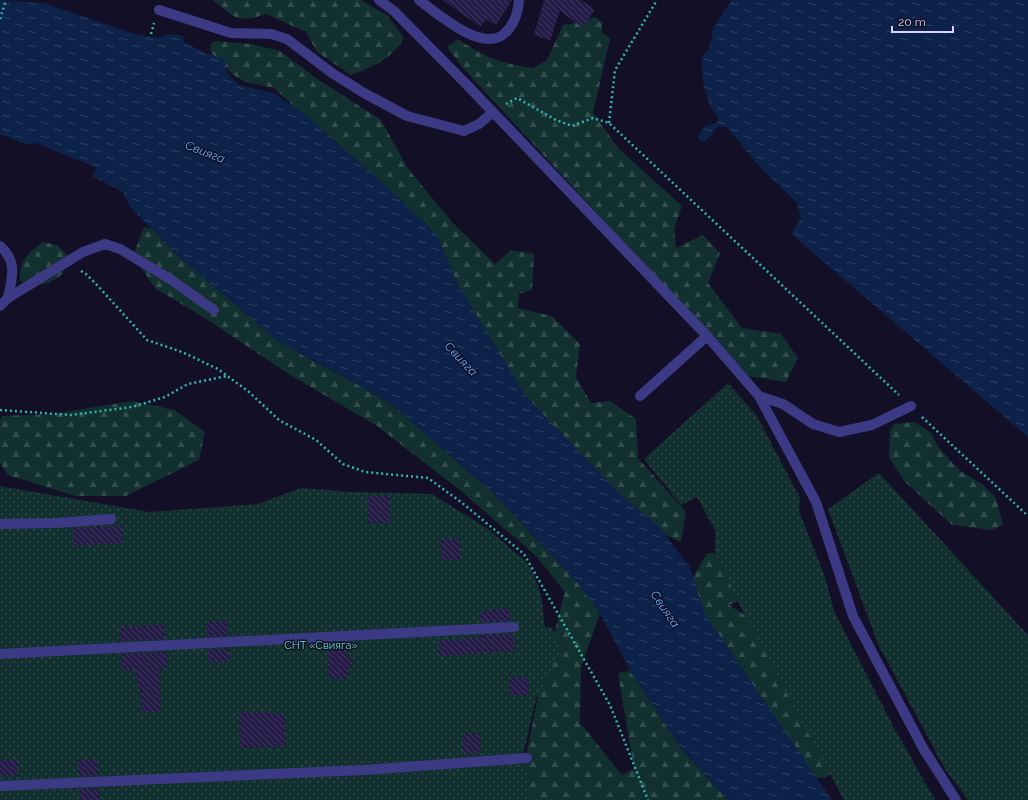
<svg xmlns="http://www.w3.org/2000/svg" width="1028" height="800" viewBox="0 0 1028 800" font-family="Raleway,sans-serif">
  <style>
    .forest { fill: url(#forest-firs) }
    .garden { fill: url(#garden-dots) }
    .water { fill: url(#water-ripples) }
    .building { fill: url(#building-back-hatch) }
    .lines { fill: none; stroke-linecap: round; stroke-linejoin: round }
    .path { stroke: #2fb8b0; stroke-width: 2.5; stroke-dasharray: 2 3; stroke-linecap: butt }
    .lane { stroke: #3d3a85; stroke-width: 10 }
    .street { stroke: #3d3a85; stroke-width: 10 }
    .labels { text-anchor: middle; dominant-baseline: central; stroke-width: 3; stroke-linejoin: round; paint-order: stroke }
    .park-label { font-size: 11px; fill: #5fe0c0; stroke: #130f26 }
    .water-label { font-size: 12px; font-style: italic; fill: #62b6ff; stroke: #130f26 }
  </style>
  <defs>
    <pattern id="forest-firs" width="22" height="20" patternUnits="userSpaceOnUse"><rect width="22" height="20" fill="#12302f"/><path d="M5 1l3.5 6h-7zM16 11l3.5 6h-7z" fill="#344d4e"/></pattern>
    <pattern id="garden-dots" width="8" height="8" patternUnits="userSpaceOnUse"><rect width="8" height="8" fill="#12302f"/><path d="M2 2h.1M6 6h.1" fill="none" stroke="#344d4e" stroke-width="1.8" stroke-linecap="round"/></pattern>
    <pattern id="water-ripples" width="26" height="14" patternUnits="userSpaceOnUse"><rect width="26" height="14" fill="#0c2248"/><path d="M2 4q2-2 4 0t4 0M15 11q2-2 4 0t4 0" fill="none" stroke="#2f4163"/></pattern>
    <pattern id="building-back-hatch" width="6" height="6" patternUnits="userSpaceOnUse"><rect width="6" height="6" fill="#241b47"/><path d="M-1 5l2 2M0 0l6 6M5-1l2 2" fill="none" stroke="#433b63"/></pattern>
  </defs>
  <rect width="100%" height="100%" fill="#130f26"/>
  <g class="forest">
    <path d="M213,0h148l27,16 16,22c-14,22 -29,28 -53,37l-34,-23 -11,-20 -40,-18c-29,10 -31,4 -53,-14z"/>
    <path d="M595,17l7,5v10l8,7 -17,74 26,36 63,57 -8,23 2,19 27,-13 17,18 -12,30 34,45 39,6 17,24 -12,24 -39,-6 -284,-308 -16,-21 11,-8c28,19 42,24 75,29l14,-8 16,-35 19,-3z"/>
    <polygon points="214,41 251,44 280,51 316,78 381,120 409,170 452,222 495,264 511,250 534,254 532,290 519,294 518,308 552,316 580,344 576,377 591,403 610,401 636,419 638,458 686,512 681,542 624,516 536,419 348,156 274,88 245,82 232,74 222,62 211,53 210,45"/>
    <polygon points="144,227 152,229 178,256 302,355 355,383 392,405 492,492 576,581 600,613 581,667 580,723 622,775 634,769 618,673 630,671 682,750 728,800 521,800 519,792 539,691 565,592 537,557 461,491 377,426 287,373 208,320 155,288 133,256"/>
    <path d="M43,242l14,3 11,11c-1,5 -3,14 -6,18 -11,11 -29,14 -42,7 -2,-19 8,-28 23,-39z"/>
    <polygon points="132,401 175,410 205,432 199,460 126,496 75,496 8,475 0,463 0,422 2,416 53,414"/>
    <polygon points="915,422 931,433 939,448 959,470 982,484 996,498 1003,525 992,530 952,525 904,481 889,457 890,431 894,424"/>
    <polygon points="707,553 746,554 756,594 729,605 765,628 847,752 826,778 788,776 684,593"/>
  </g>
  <g class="garden">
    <polygon points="728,383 757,416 800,498 799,511 825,577 834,611 893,726 935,800 844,800 742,610 715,550 715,530 697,497 681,505 644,459"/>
    <polygon points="879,473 1028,635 1028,800 968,800 945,769 878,644 828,509"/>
    <polygon points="0,486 149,512 258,504 301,488 352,492 432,494 488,529 518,555 525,560 534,575 541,595 545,627 552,627 559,653 536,699 523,755 531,800 0,800"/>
  </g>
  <g class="water">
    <polygon points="0,0 44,3 135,34 158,38 168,34 183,36 184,42 205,53 225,59 227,73 239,85 273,93 301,111 384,184 436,234 459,286 525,395 620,494 659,527 690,567 705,614 832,800 728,800 682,750 630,671 600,613 576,581 492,492 392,405 355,383 276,340 178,256 130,207 123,192 92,176 97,168 36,143 25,144 0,134"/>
    <path d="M732,0h296v437l-237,-203 10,-16 -4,-15 -39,-38 -31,-38 -8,-1 -13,15 -4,1 -4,-4 5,-11 13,-4 3,-5c-15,-15 -18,-42 -17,-62l7,-7 5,-23z"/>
  </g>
  <g class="building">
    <polygon points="443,0 512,0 496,25 486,19 480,27"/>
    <polygon points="544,0 581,0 595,10 582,27 560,11 550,40 534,35"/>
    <polygon points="389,495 391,522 369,524 367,497"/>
    <polygon points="122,526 123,543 74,546 73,528"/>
    <polygon points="459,538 461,559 442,561 440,540"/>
    <polygon points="509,608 510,621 480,622 480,612"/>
    <polygon points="227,621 228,636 207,637 206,622"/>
    <polygon points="164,624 165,639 120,641 119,628"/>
    <polygon points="513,634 515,650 439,657 438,641 481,637 481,635"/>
    <polygon points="346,648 347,656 355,661 348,667 348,678 329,679 327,649"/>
    <polygon points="228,649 229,661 209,663 208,650"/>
    <polygon points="166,652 168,668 159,669 160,711 142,713 140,685 137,685 136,669 122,670 121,654"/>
    <polygon points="510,677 529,678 527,696 509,694"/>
    <polygon points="270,711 270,714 284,714 286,746 240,748 239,713"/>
    <polygon points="479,733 480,753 463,754 462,734"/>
    <polygon points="17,759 18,776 0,776 0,760"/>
    <polygon points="97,759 98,775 79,776 78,760"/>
    <polygon points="99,788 99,800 80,800 79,789"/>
  </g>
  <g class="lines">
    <g class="path">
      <polyline points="0,19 6,0"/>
      <polyline points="151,34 154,23"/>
      <polyline points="506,104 517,98 556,120 572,126 593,118 609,123 899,395"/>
      <polyline points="609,123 615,70 657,0"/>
      <polyline points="81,271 86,274 97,285 147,340 182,352 218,369 249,392 279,420 316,440 343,464 365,472 428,478 461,502 524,554 610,705 648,800"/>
      <polyline points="0,410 71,415 132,407 165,397 188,384 227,376"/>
      <polyline points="922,417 1028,516"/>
    </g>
    <g class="lane">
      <path d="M419,0c19,14 64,54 86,33 10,-9 13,-20 14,-33"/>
      <polyline points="159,10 231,33 271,34 287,39 332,73 364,93 407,116 464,131 479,124 492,113"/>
      <path d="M0,246c18,16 12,31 8,52"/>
      <polyline points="0,306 8,298 83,252 105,244 120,249 170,279 214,310"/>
      <polyline points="640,396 707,336"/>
      <polyline points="759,396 783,404 813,424 839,432 872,425 911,406"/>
      <polyline points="0,524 57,523 111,519"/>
      <polyline points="0,654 514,627"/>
      <polyline points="0,786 364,770 527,758"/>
    </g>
    <polyline class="street" points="379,0 394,11 468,86 707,336 759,396 816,502 853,616 923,748 956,800"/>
  </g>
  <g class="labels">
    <g class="park-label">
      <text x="321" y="645">СНТ «Свияга»</text>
    </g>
    <g class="water-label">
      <text transform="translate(205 152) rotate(21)">Свияга</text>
      <text transform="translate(461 359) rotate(46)">Свияга</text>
      <text transform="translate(665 609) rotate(56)">Свияга</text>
    </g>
  </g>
  <path d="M892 26v6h61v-6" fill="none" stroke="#d9d4ff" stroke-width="2"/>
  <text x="898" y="26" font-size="12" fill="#d9d4ff" stroke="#130f26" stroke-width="3" paint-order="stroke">20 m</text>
</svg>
